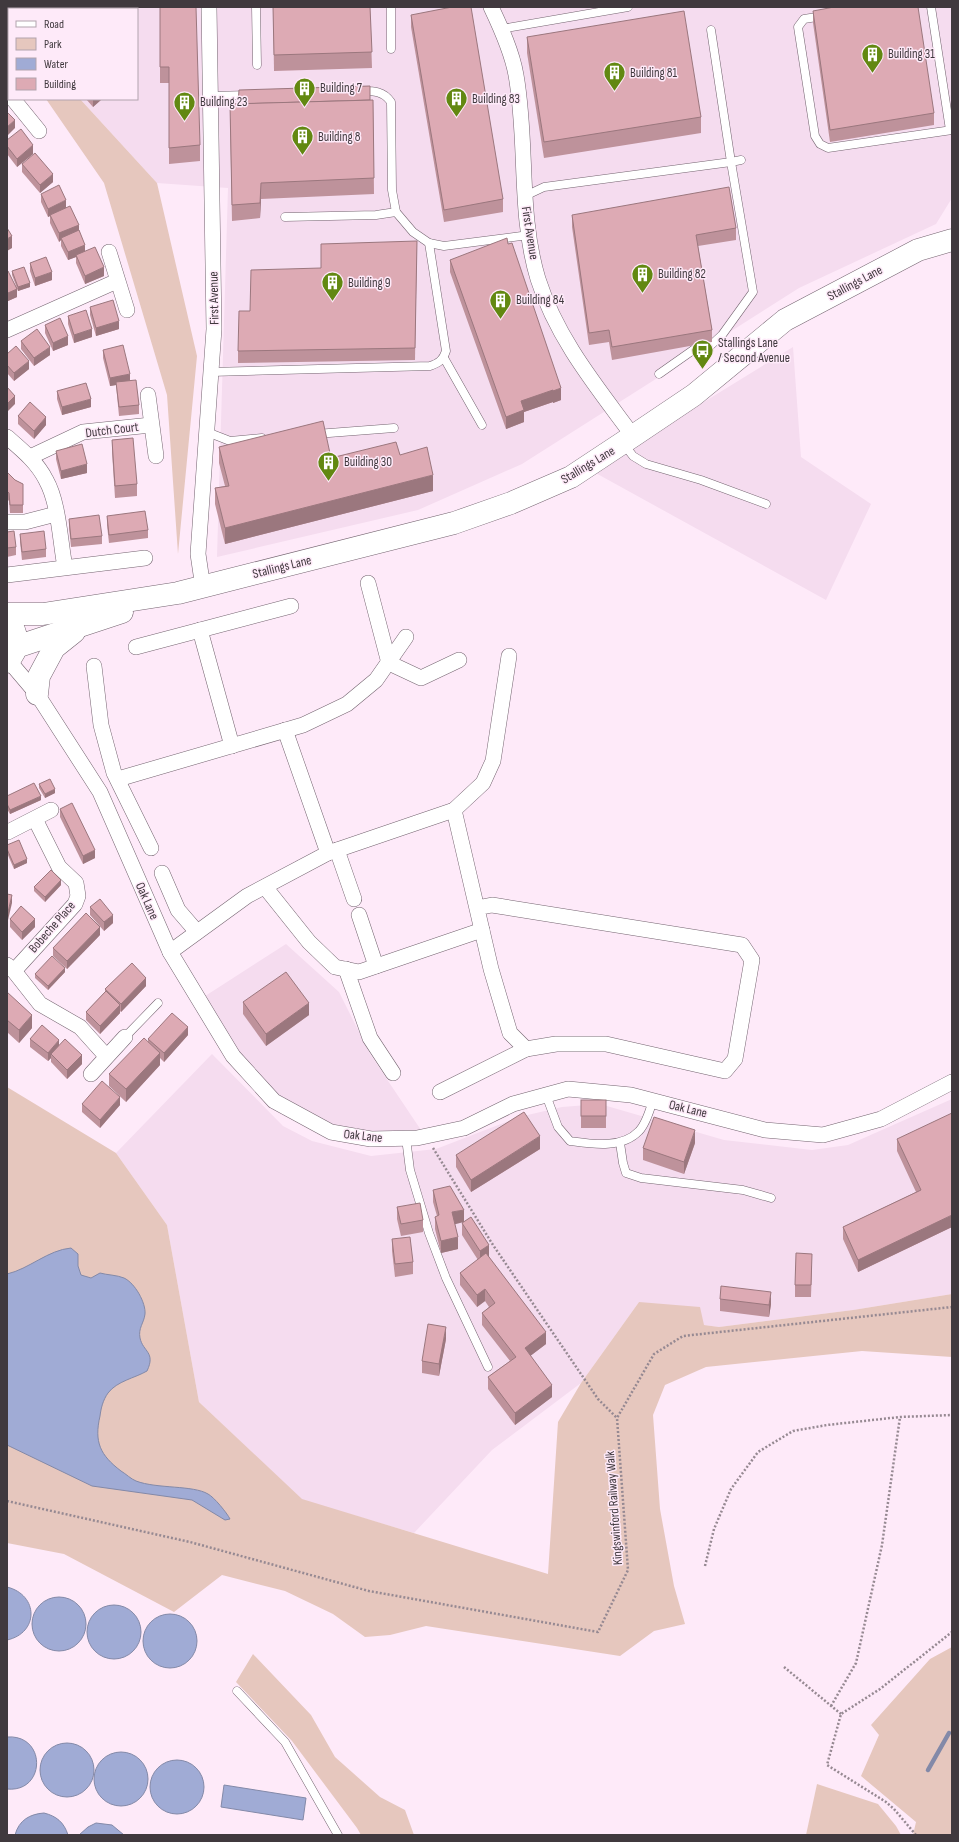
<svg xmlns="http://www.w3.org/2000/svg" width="959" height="1842" viewBox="0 0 959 1842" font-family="'Sofia Sans Condensed',sans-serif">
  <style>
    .built { fill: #f5dcef }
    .green { fill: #e6c7be }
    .water { fill: #a0abd5; stroke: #8389a8 }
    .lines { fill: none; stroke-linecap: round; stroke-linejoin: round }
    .stream { stroke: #8389a8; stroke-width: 4.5 }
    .lane-casing { stroke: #746470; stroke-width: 9 }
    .street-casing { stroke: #746470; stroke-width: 16 }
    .secondary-casing { stroke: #746470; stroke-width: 23 }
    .path { stroke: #968992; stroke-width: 2.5; stroke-dasharray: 2 2; stroke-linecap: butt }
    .lane { stroke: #fff; stroke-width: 8 }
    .street { stroke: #fff; stroke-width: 15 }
    .secondary { stroke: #fff; stroke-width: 22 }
    .wall { fill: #be929b }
    .shaded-wall { fill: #9b777e }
    .building { fill: #ddaab4; stroke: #9b777e }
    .labels { text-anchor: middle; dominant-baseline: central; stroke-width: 3; stroke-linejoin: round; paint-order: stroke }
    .poi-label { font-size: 13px; fill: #40393e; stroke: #feeaf9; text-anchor: start }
    .street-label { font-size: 13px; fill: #40393e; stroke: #feeaf9 }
  </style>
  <rect width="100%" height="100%" fill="#feeaf9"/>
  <g class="built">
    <polygon points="7,7 952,7 952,198 936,224 799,288 522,464 418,510 217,557 228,188 157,183 80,99 137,99 137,9 9,9 9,20 7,18"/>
    <polygon points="793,347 801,457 871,504 826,600 592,471"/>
    <polygon points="286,944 339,992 370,1054 425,1136 331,1132 274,1101 199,1000"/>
    <polygon points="212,1054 283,1126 312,1141 371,1156 436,1149 519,1117 562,1107 600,1104 724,1140 812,1150 848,1145 952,1099 952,1294 853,1310 719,1327 704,1325 639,1302 581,1383 492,1450 414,1533 302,1500 199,1402 167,1225 116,1153"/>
  </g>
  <g class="green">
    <polygon points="7,18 9,20 9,55 7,52"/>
    <polygon points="46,99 80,99 157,183 197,356 178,554 167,395 104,183"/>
    <polygon points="7,1087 116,1153 167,1225 199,1402 302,1499 548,1574 558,1422 581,1383 639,1302 700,1307 704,1325 719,1327 853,1310 952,1294 952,1357 862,1351 706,1367 665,1385 653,1415 660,1509 674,1586 685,1624 654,1631 620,1656 426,1626 390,1635 365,1637 333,1614 285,1591 222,1575 174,1612 64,1554 7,1543"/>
    <polygon points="952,1647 952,1835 913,1835 916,1822 861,1776 879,1735 871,1725 930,1659"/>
    <polygon points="253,1654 311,1715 335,1757 380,1797 405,1810 414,1835 361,1835 357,1828 292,1741 236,1682"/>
    <polygon points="817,1784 878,1804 896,1826 901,1835 806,1835"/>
  </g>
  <g class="water">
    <path d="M71,1248l7,6v12l3,9 10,3 9,-5c7,2 17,2 24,5 11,5 22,25 21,36 -1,9 -7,14 -5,24 3,14 16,14 7,33 -12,7 -30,10 -39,22 -5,7 -7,15 -8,23 -6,26 0,39 21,55 5,3 10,8 15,10 21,8 57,4 72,13 6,3 19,19 22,25l-5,1 -33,-20 -100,-14 -85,-41v-171c22,-5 41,-24 64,-26z"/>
    <path d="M7,1587c32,8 32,46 0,53z"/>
    <circle cx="59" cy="1624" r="27"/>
    <circle cx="114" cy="1632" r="27"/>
    <circle cx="170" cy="1641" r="27"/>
    <path d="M7,1737c40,-3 39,56 0,52z"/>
    <circle cx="67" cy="1770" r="27"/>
    <circle cx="121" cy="1779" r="27"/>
    <circle cx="177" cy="1787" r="27"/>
    <polygon points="224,1785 306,1798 303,1820 221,1807"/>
    <path d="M44,1813c12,3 20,9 24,22h-53c4,-15 15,-21 29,-22z"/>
    <polygon points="96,1823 112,1825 124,1835 79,1835 88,1827"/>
  </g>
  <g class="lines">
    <polyline class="stream" points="928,1770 949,1733"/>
    <defs>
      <g id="lane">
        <polyline points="256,7 257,65"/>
        <polyline points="931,7 950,130"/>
        <polyline points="823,16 804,19 798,27 815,136 820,144 828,148 952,130"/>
        <polyline points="501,29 628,7"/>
        <polyline points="391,49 391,7"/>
        <path d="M359,91c13,0 24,-1 32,11l1,88 4,22 17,20 16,11 15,3 85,-11"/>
        <polyline points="210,96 250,95"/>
        <polyline points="525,196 544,187 731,162 711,30"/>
        <polyline points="285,217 376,215 396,212"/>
        <polyline points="444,358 482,425"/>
        <path d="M211,372l219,-6c9,-3 13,-6 16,-15l-17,-108"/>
        <polyline points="659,374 696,348 710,346 722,335 753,292 731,162 741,160"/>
        <polyline points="207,432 230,441 262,438"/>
        <polyline points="316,434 394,428"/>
        <polyline points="623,443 633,456 646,464 701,480 766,504"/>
        <polyline points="125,1037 158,1003"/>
        <path d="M546,1095l12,32 12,14c22,3 52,8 69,-10 7,-7 11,-21 14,-31"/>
        <polyline points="406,1138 410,1170 429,1233 446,1278 488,1367"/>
        <polyline points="620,1143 623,1163 626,1173 641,1178 743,1190 771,1198"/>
        <polyline points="237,1691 285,1742 338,1835"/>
      </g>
      <g id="street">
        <path d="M491,7c10,21 21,45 25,68 12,68 2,138 22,204 19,60 59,108 95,157"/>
        <polyline points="13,99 39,131"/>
        <polyline points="109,252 127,310"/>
        <polyline points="7,330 117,281"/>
        <polyline points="148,395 156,456"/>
        <path d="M7,437c15,13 30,25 39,43 13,23 14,61 19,87"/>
        <polyline points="30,457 83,432 151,425"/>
        <polyline points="7,522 25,522 56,514"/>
        <polyline points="7,575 145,558"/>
        <polyline points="368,583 389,663 421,678 459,660"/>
        <polyline points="203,588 198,554 214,329 209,7"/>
        <polyline points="200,630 232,746"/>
        <polyline points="136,647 291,606"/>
        <polyline points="9,661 37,694 100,792 170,952 233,1056 274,1101 331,1132 371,1139 417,1138 464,1128 513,1104 568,1089 631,1095 765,1130 823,1135 881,1119 952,1082"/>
        <polyline points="94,666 101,725 114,773 151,848"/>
        <polyline points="285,730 328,853"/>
        <polyline points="118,779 303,725 347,704 376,680 406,637"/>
        <polyline points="454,810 491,969 510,1033 526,1049 556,1044 606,1044 725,1071 735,1059 752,960 742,945 492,905 477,908"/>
        <polyline points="8,832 51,810"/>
        <polyline points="337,850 354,899"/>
        <polyline points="162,873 178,910 197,932"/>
        <polyline points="265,887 309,942 335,967 359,972 482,930"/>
        <polyline points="359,915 376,966"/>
        <polyline points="170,952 247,896 328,853 454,810 483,783 493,761 509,656"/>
        <polyline points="7,965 14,971 40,1004 80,1027 106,1056"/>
        <polyline points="346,969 370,1038 393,1073"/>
        <polyline points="14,971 75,904 78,896 76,883 59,867 35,819"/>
        <polyline points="91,1074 125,1037"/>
        <polyline points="440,1092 526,1049"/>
      </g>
      <g id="secondary">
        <polyline points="7,614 43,614 178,593 454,523 511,503 571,477 633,436 694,395 785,320 918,250 952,240"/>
        <path d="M7,620c12,12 13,30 0,42"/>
        <polyline points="16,647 122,612"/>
        <polyline points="37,694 39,676 54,648 74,632"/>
      </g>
    </defs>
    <use href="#lane" class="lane-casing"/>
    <use href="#street" class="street-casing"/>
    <use href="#secondary" class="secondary-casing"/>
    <g class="path">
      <polyline points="433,1148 493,1245 598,1399 617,1418"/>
      <polyline points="7,1501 190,1542 369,1591 598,1632 628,1570 617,1418 654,1354 683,1336 952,1307"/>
      <polyline points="705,1566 714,1529 731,1489 758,1452 793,1431 827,1425 900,1417 952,1415"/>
      <polyline points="784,1667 841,1714"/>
      <polyline points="831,1706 856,1663 882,1545 900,1417"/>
      <polyline points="916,1835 894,1809 886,1802 827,1765 841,1714 880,1689 952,1632"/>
    </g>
    <use href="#lane" class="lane"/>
    <use href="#street" class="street"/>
    <use href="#secondary" class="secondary"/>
  </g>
  <g class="wall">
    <polygon points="7,7 81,7 83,9 9,9 9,15 7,13"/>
    <polygon points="160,7 200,145 200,161 169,164 169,83 160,83"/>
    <polygon points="273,7 370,7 372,68 274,71"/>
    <polygon points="813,11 934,113 934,125 830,142 813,23"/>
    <polygon points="411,15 503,199 503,212 444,222 411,27"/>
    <polygon points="527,37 701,117 701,133 544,158 527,53"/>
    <polygon points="86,99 102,99 93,107"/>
    <polygon points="373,100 374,194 261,199 260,218 232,221 230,120 238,104"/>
    <polygon points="7,140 33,154 17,167 7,154"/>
    <polygon points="22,164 53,182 40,193 22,172"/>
    <polygon points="41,194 66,208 79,230 85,251 104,276 85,284 76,263 76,257 68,260 61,246 61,240 59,242 50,223 50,216 48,217 41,202"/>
    <polygon points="572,215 736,228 736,240 698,246 712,330 712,342 612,360 609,342 589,345 572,227"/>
    <polygon points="417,241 415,360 238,363 238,351 250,311 321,268"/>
    <polygon points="508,244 561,400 553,403 553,402 524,412 524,422 506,429 450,272 450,260"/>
    <polygon points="30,263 52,280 35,286 30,271"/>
    <polygon points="12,271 30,287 18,291 17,289 17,297 8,301 7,299 7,272 17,288 12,275"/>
    <polygon points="90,307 119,329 96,336 90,315"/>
    <polygon points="68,316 92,337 74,343 68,324"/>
    <polygon points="45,325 68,345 53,351 45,333"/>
    <polygon points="21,341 50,355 34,366 21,349"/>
    <polygon points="103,350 130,380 139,405 139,414 119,416 116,385 110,386 103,358"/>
    <polygon points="7,354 29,369 14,381 7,373"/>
    <polygon points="57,391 91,407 62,415 57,399"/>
    <polygon points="18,416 46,425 34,439 18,424"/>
    <polygon points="112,440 137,484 137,496 115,498 112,452"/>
    <polygon points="219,447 331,458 400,455 433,491 225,544 215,504 215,488 225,486 219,463"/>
    <polygon points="56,451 87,473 61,479 56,459"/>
    <polygon points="7,472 15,480 23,484 23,513 10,513 9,501 7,499"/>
    <polygon points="107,516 148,530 148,538 109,543 107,525"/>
    <polygon points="69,519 102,536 102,544 71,547 69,527"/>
    <polygon points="7,532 16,547 16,555 7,557"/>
    <polygon points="20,534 46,549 46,557 22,560 20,542"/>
    <polygon points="39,784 55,793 45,798 39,788"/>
    <polygon points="7,796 41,800 10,814 7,809"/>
    <polygon points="60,809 95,858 83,864 60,817"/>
    <polygon points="7,845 27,863 14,869 7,853"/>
    <polygon points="61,885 45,902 34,891 34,887"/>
    <polygon points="90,907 113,923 104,931 90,915"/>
    <polygon points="10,919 35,927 22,940 10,927"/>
    <polygon points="100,935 67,969 53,956 53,948"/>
    <polygon points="65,972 48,990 35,978 35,974"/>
    <polygon points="146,986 121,1012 120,1011 120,1013 100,1034 86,1020 86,1012 105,992 105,989"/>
    <polygon points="7,992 32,1028 19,1043 7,1032"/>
    <polygon points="243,1002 309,1015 266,1046 243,1014"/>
    <polygon points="188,1035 164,1062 160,1058 160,1065 126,1102 109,1086 109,1074 148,1042 148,1039"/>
    <polygon points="30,1039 59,1046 82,1064 67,1079 51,1062 51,1058 48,1061 30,1047"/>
    <rect x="581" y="1100" width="25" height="28"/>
    <polygon points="82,1104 120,1105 100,1128 82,1112"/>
    <polygon points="897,1139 952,1227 858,1272 843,1239 843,1227 916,1192 897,1151"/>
    <polygon points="695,1143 684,1174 643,1160 643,1148"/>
    <polygon points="540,1149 471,1192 456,1167 456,1155"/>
    <polygon points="433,1190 458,1249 441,1253 435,1229 435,1217 437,1216 433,1202"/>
    <polygon points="397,1207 423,1220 423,1232 401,1236 397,1219"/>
    <polygon points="462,1223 489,1257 546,1344 530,1356 552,1397 515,1425 488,1389 488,1377 510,1361 482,1325 482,1313 489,1307 485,1301 477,1307 460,1285 460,1273 478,1260 462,1235"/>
    <polygon points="392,1239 413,1262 413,1274 395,1277 392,1251"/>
    <polygon points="812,1266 811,1297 795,1297 795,1285"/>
    <polygon points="720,1299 771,1304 769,1317 720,1311"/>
    <polygon points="446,1339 439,1376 422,1373 422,1361"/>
  </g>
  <g class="shaded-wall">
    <polygon points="93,99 102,99 93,107"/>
    <polygon points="15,120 15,128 7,136 7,127"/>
    <polygon points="33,145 33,154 17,167 17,159"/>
    <polygon points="53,174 53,182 40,193 40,185"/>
    <polygon points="261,183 261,199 260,218 260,203"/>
    <polygon points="66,200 66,208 50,215 50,216 48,217 48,209"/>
    <polygon points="79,225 79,233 61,238 61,240 59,242 59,233"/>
    <polygon points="12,236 12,248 7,251 7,239"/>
    <polygon points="85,245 85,253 76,255 76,257 68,260 68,252"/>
    <polygon points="104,267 104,276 85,284 85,276"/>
    <polygon points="52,272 52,280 35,286 35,278"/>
    <polygon points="30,283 30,287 18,291 18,287"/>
    <polygon points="17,289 17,297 8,301 8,293"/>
    <polygon points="119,321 119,329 96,336 96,328"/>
    <polygon points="92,329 92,337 74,343 74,335"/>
    <polygon points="68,336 68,345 53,351 53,343"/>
    <polygon points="50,347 50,355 34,366 34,358"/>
    <polygon points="29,361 29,369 14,381 14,373"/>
    <polygon points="130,374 130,382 116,382 116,385 110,386 110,378"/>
    <polygon points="561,388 561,400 553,403 553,391"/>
    <polygon points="553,390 553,402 524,412 524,422 506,429 506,417 521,401"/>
    <polygon points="15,396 15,404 7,412 7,404"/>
    <polygon points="91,399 91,407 62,415 62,407"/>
    <polygon points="46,417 46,425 34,439 34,431"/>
    <polygon points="87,464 87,473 61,479 61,471"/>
    <polygon points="433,475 433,491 225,544 225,528"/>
    <polygon points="55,789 55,793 45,798 45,794"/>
    <polygon points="41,796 41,800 10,814 10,810"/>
    <polygon points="95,850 95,858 83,864 83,856"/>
    <polygon points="27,859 27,863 14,869 14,865"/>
    <polygon points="61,880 61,885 45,902 45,897"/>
    <polygon points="12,895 12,903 8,920 8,912"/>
    <polygon points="113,915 113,923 104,931 104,922"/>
    <polygon points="35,919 35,927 22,940 22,932"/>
    <polygon points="100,927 100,935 67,969 67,961"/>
    <polygon points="65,968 65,972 48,990 48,986"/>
    <polygon points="146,978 146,986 121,1012 121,1004"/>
    <polygon points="309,1003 309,1015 266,1046 266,1034"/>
    <polygon points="120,1005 120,1013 100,1034 100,1026"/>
    <polygon points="32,1015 32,1028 19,1043 19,1030"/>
    <polygon points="188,1027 188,1035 164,1062 164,1053"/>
    <polygon points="59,1040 59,1048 51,1054 51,1058 48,1061 48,1053"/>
    <polygon points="160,1053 160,1065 126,1102 126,1089"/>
    <polygon points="82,1055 82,1064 67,1079 67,1070"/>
    <polygon points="120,1097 120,1105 100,1128 100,1120"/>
    <polygon points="695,1130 695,1143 684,1174 684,1162"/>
    <polygon points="540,1136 540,1149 471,1192 471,1180"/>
    <polygon points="464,1210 464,1222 452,1225 452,1212"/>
    <polygon points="952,1215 952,1227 858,1272 858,1260"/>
    <polygon points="458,1237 458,1249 441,1253 441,1241"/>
    <polygon points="489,1245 489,1257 480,1263 480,1251"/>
    <polygon points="485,1289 485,1301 477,1307 477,1295"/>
    <polygon points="771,1292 771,1304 769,1317 769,1305"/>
    <polygon points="446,1327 446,1339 439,1376 439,1364"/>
    <polygon points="546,1332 546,1344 525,1360 525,1348"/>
    <polygon points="552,1385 552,1397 515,1425 515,1413"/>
  </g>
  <g class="building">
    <polygon points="12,7 81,7 83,9 14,9"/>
    <polygon points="160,7 196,7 200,145 169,148 169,67 160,67"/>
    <polygon points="273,7 370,7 372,52 274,55"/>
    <polygon points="452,7 471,7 503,199 444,210 411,15"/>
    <polygon points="834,7 918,7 934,113 830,130 813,11"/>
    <polygon points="684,11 701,117 544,142 527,37"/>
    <polygon points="370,86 370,100 238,104 239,90"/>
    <polygon points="373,100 374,178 261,183 260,203 232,205 230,104"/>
    <polygon points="7,112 15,120 7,127"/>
    <polygon points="21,129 33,145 17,159 7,146 7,140"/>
    <polygon points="35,153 53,174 40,185 22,164"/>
    <polygon points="59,185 66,200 48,209 41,194"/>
    <polygon points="729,187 736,228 696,235 712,330 612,347 609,330 589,333 572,215"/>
    <polygon points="70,206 79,225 59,233 50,215"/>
    <polygon points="7,228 12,236 7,239"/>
    <polygon points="79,230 85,245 68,252 61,238"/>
    <polygon points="507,238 508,244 512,243 561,388 553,391 553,390 521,401 524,410 506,417 450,260"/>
    <polygon points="417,241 415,348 238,351 239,311 250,311 251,270 321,268 321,244"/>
    <polygon points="95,247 104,267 85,276 76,255"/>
    <polygon points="46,257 52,272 35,278 30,263"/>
    <polygon points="24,267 30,283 18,287 12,271"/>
    <polygon points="8,271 17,289 8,293 7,291 7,272"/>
    <polygon points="113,300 119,321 96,328 90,307"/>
    <polygon points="86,310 92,329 74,335 68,316"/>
    <polygon points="60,318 68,336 53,343 45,325"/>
    <polygon points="37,329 50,347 34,358 21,341"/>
    <polygon points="123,345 130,374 110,378 103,350"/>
    <polygon points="16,346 29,361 14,373 7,365 7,354"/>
    <polygon points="136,380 139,405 119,407 116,382"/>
    <polygon points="86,383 91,399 62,407 57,391"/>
    <polygon points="7,387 15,396 7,404"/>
    <polygon points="30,402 46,417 34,431 18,416"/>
    <polygon points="323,421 331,458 396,442 400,455 427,447 433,475 225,528 215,488 229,486 219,447"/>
    <polygon points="133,438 137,484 115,486 112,440"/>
    <polygon points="82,444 87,464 61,471 56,451"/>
    <polygon points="7,472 15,480 23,484 23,505 10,505 9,493 7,491"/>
    <polygon points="145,511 148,530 109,535 107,516"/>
    <polygon points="99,515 102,536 71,539 69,519"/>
    <polygon points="14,531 16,547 7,548 7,532"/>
    <polygon points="44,531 46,549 22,552 20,534"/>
    <polygon points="50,779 55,789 45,794 39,784"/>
    <polygon points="34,783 41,796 10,810 7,804 7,796"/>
    <polygon points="72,803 95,850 83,856 60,809"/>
    <polygon points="19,840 27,859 14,865 7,849 7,845"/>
    <polygon points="51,870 61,880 45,897 34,887"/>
    <polygon points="7,894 12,895 8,912 7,912"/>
    <polygon points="100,899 113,915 104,922 90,907"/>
    <polygon points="21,906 35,919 22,932 10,919"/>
    <polygon points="86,913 100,927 67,961 53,948"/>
    <polygon points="52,956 65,968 48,986 35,974"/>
    <polygon points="132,963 146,978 121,1004 105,989"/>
    <polygon points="286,972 309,1003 266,1034 243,1002"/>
    <polygon points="106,991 120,1005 100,1026 86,1012"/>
    <polygon points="7,992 32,1015 19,1030 7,1020"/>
    <polygon points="172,1013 188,1027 164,1053 148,1039"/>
    <polygon points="42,1025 59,1040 48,1053 30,1039"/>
    <polygon points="144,1038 160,1053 126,1089 109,1074"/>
    <polygon points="65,1039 82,1055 67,1070 51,1054"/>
    <polygon points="102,1081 120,1097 100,1120 82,1104"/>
    <rect x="581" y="1100" width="25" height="16"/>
    <polygon points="524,1112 540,1136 471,1180 456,1155"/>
    <polygon points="952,1113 952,1215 858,1260 843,1227 921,1190 897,1139"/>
    <polygon points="654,1117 695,1130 684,1162 643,1148"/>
    <polygon points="450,1186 464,1210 452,1212 458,1237 441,1241 435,1217 439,1215 433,1190"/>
    <polygon points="420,1203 423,1220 401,1224 397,1207"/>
    <polygon points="471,1217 489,1245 480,1251 462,1223"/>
    <polygon points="410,1237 413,1262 395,1264 392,1239"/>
    <polygon points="486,1253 546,1332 525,1348 552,1385 515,1413 488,1377 516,1357 482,1313 495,1303 485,1289 477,1295 460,1273"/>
    <polygon points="796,1253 812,1254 811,1285 795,1285"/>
    <polygon points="721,1286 771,1292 769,1305 720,1299"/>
    <polygon points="428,1324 446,1327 439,1364 422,1361"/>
  </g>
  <defs>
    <symbol id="building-pin" viewBox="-11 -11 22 30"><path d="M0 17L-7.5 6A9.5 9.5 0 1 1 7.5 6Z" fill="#628811" stroke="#feeaf9"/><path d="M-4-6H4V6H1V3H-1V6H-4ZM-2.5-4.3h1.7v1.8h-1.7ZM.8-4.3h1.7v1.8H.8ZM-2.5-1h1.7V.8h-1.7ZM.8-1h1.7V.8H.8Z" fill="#fff"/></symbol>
    <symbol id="bus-pin" viewBox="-11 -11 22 30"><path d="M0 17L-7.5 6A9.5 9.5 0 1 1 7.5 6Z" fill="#628811" stroke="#feeaf9"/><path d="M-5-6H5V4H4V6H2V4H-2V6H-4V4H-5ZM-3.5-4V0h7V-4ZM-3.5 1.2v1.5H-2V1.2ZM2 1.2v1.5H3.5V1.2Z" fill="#fff"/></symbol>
  </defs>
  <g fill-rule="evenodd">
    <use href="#building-pin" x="860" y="42" width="25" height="34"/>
    <use href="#building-pin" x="602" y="60" width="25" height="34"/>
    <use href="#building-pin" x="292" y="76" width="25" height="34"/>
    <use href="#building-pin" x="444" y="86" width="25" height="34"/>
    <use href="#building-pin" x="172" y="90" width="25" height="34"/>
    <use href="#building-pin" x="290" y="124" width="25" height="34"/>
    <use href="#building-pin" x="630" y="262" width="25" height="34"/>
    <use href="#building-pin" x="320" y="270" width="25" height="34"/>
    <use href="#building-pin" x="488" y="288" width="25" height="34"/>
    <use href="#bus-pin" x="690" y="338" width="25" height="34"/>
    <use href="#building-pin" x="316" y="450" width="25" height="34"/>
  </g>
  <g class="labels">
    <g class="poi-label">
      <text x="888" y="54">Building 31</text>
      <text x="630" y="73">Building 81</text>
      <text x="320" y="88">Building 7</text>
      <text x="472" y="99">Building 83</text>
      <text x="200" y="102">Building 23</text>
      <text x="318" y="137">Building 8</text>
      <text x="658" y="274">Building 82</text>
      <text x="348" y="283">Building 9</text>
      <text x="516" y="300">Building 84</text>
      <text x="718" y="343">Stallings Lane<tspan x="718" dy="15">/ Second Avenue</tspan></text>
      <text x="344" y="462">Building 30</text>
    </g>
    <g class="street-label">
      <text transform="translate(530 233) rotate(81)">First Avenue</text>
      <text transform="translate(855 283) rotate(-28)">Stallings Lane</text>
      <text transform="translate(214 298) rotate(-91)">First Avenue</text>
      <text transform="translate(112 430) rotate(-7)">Dutch Court</text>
      <text transform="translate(588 465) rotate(-31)">Stallings Lane</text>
      <text transform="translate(282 567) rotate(-14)">Stallings Lane</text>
      <text transform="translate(147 901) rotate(66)">Oak Lane</text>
      <text transform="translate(52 927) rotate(-49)">Bobeche Place</text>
      <text transform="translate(688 1109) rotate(14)">Oak Lane</text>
      <text transform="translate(363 1136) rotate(6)">Oak Lane</text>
      <text transform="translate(614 1508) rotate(-94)">Kingswinford Railway Walk</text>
    </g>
  </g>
  <rect width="959" height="1842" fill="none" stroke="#40393e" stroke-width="16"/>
  <rect x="8" y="8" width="130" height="92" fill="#feeaf9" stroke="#b2a3ae"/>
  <rect x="16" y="21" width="20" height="6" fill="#ffffff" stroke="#b2a3ae"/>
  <text x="44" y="28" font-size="12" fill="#40393e">Road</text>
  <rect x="16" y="38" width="20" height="12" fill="#e6c7be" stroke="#b2a3ae"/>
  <text x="44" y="48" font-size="12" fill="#40393e">Park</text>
  <rect x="16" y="58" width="20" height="12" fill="#a0abd5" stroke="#b2a3ae"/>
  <text x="44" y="68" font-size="12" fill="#40393e">Water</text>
  <rect x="16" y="78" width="20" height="12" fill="#ddaab4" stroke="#b2a3ae"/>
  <text x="44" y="88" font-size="12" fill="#40393e">Building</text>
</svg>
